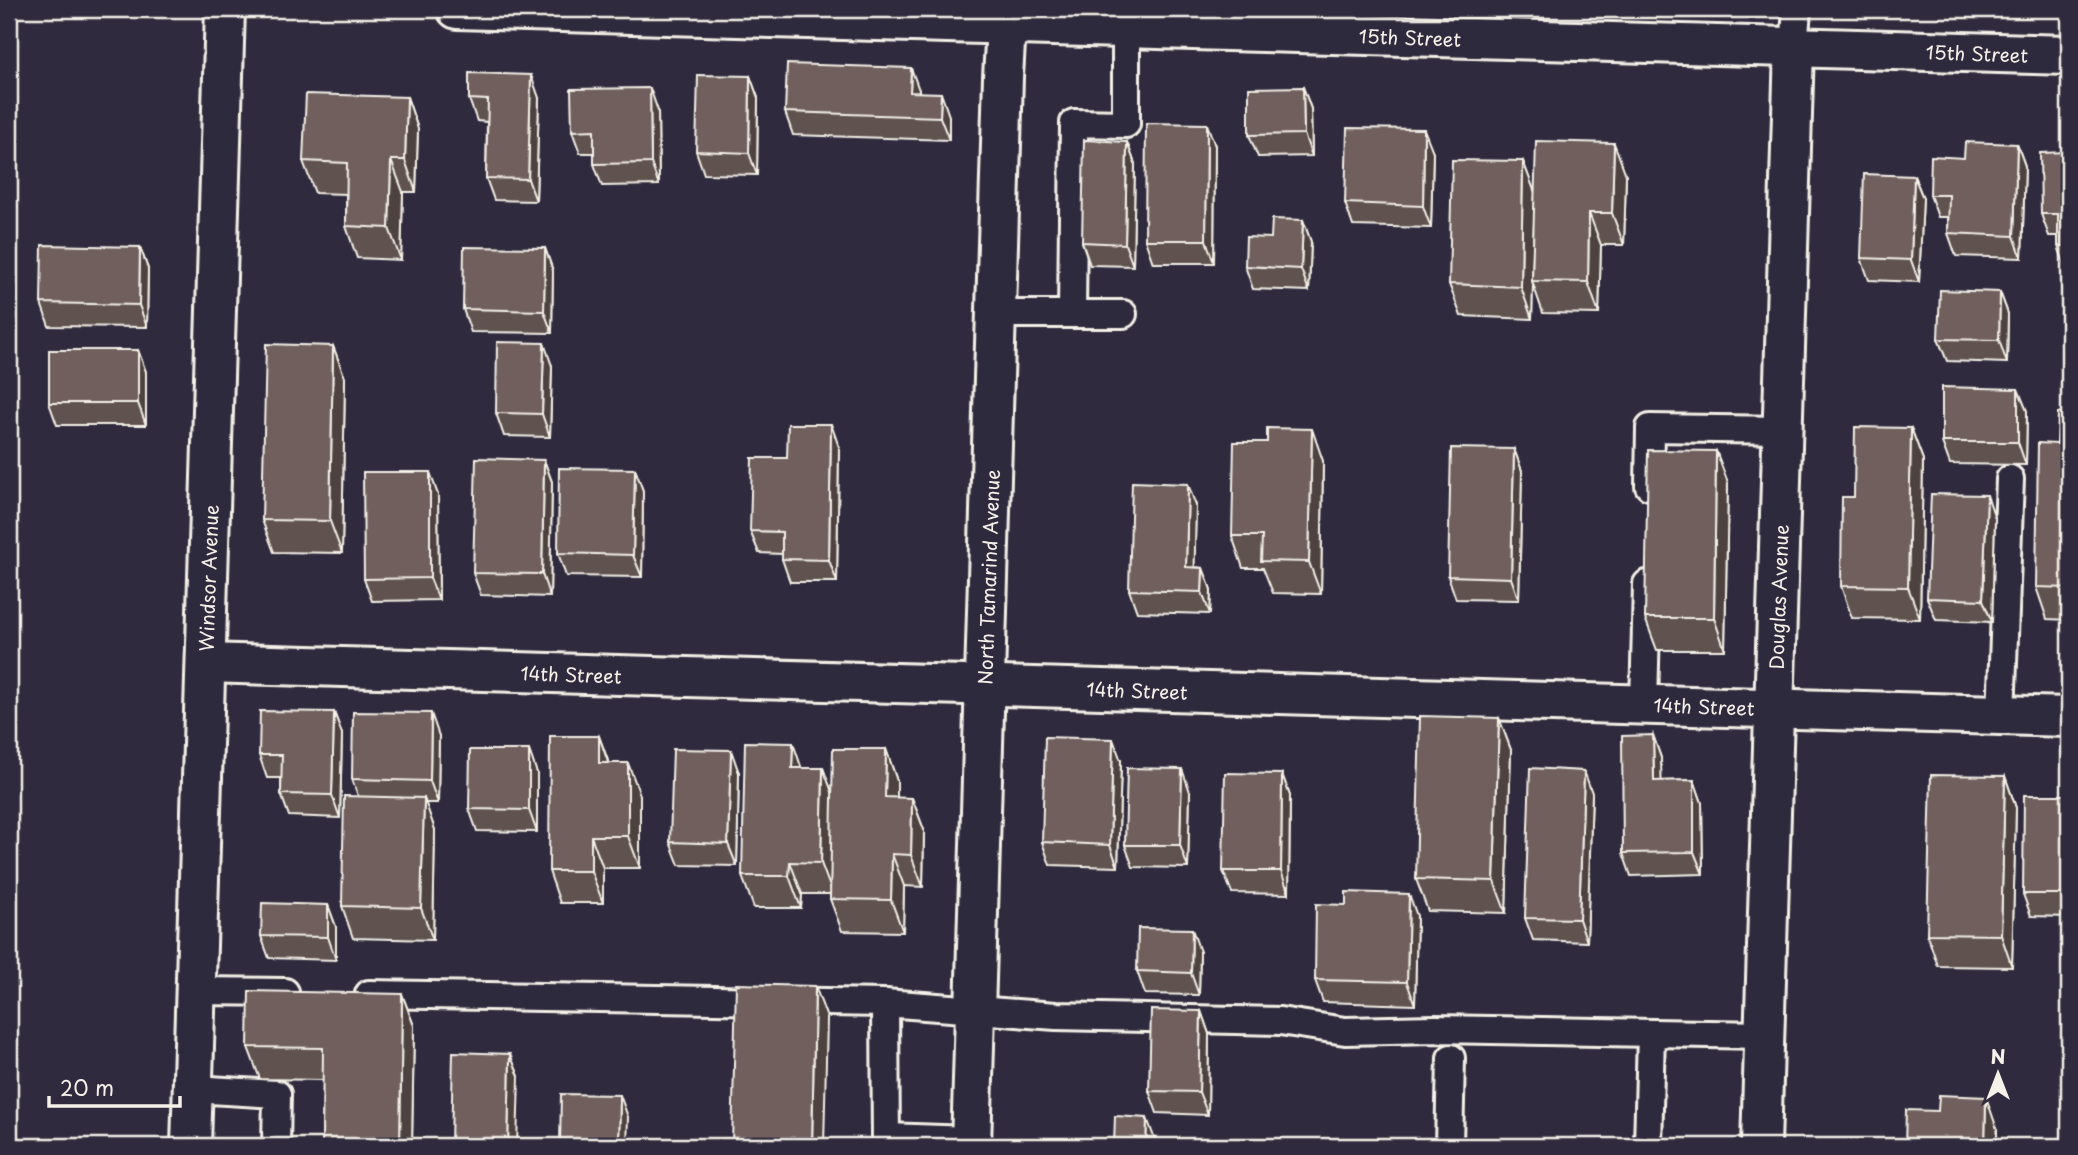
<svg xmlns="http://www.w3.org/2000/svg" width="2078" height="1155" viewBox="0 0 2078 1155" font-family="'Playpen Sans',sans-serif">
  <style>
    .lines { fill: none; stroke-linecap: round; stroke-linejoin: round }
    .lane-casing { stroke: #f4f1e8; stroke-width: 32 }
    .street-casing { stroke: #f4f1e8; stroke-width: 44 }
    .secondary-casing { stroke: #f4f1e8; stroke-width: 44 }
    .lane { stroke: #2f2a3d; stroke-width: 26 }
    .street { stroke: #2f2a3d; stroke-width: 38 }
    .secondary { stroke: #2f2a3d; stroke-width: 38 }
    .wall { fill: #605250; stroke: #f4f1e8; stroke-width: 2 }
    .shaded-wall { fill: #4e4241; stroke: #f4f1e8; stroke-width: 2 }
    .building { fill: #705f5d; stroke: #f4f1e8; stroke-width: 2 }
    .labels { text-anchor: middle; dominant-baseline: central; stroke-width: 5; stroke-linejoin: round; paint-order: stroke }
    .street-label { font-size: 19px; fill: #f4f1e8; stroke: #2f2a3d }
  </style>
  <rect width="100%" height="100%" fill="#2f2a3d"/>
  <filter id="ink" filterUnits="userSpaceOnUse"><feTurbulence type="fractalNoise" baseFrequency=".0143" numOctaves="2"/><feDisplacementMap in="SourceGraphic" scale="14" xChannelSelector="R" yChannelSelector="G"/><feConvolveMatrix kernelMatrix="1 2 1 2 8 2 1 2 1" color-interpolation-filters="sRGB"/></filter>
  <g filter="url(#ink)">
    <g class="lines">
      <defs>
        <g id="lane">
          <polyline points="1794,48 1797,9"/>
          <polyline points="995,314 1123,314"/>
          <polyline points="1072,314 1074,123 1126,124 1126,28"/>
          <polyline points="1649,486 1650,428 1783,430"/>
          <polyline points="1644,705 1647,584"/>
          <polyline points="2001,715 2010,479"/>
          <polyline points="196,991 285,992"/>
          <polyline points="369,994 885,1003"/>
          <polyline points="193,1089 277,1094 276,1146"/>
          <polyline points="886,1137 971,1140"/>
          <polyline points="886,1146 885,1003 1056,1016 1280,1021 1345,1031 1435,1029 1764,1035"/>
          <polyline points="1449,1146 1451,1058"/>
          <polyline points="1648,1146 1651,1034"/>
        </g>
        <g id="street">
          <polyline points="457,9 2069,55"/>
          <polyline points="206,663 2069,717"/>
          <polyline points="191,1146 225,9"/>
          <polyline points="1761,1146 1794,48"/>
        </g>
        <polyline id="secondary" points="971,1146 1003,77 1007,9"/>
      </defs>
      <use href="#lane" class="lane-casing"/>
      <use href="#street" class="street-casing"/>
      <use href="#secondary" class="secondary-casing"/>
      <use href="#lane" class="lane"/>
      <use href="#street" class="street"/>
      <use href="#secondary" class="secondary"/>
    </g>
    <g class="wall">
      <polygon points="750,76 758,98 757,175 704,174 696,151"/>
      <polygon points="1303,87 1311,109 1312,156 1258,157 1249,135"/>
      <polygon points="919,90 919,92 949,116 949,140 793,135 785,112"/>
      <polygon points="407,97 418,129 416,192 403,192 401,260 357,258 346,226 346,194 315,193 303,161"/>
      <polygon points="539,98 536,201 494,200 486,178 487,122 477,121 469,99"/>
      <polygon points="658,111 659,185 602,186 594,164 594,153 580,153 572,131"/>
      <polygon points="1127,142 1135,164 1133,266 1090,265 1082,242"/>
      <polygon points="2017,144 2025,166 2022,258 1956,256 1948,233 1948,217 1938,217 1930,195 1964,158"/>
      <polygon points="1215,146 1214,263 1153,263 1145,240"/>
      <polygon points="1433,152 1431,228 1353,226 1345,203"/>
      <polygon points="2069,152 2069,269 2066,269 2058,246 2058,236 2049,236 2041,214"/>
      <polygon points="1523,161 1534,191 1626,175 1624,245 1601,245 1599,314 1543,313 1533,284 1532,319 1461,316 1449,284"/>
      <polygon points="1914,176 1923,198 1919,282 1869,280 1861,258"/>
      <polygon points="1303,220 1311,242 1309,291 1253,289 1245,266"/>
      <polygon points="140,247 148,269 147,327 49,326 41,303"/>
      <polygon points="545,248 553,271 552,333 471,332 463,309"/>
      <polygon points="2000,292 2008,314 2007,363 1947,361 1938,339"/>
      <polygon points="333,346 345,378 342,553 274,552 262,520"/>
      <polygon points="138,350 146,372 146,425 57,425 49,403"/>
      <polygon points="552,366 550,437 504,436 496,413"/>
      <polygon points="2027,411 2026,465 1950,464 1942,442"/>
      <polygon points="2069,413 2069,620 2047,619 2036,587"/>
      <polygon points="1911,428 1923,460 1920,619 1852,618 1841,586 1854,497"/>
      <polygon points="1267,442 1323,461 1321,594 1273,593 1263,568 1243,568 1232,536"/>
      <polygon points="839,447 837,582 790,582 782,559 782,554 759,553 750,531 787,458"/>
      <polygon points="1514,449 1522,471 1519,600 1456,599 1448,576"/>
      <polygon points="1716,451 1728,483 1725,650 1657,650 1645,618"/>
      <polygon points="544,460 552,482 550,597 481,595 473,573"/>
      <polygon points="635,469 643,491 642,577 566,576 558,553"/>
      <polygon points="438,495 439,600 372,601 364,579"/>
      <polygon points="1196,506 1194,567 1203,568 1211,590 1210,614 1137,612 1129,590"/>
      <polygon points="1995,518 1992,622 1936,620 1927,598"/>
      <polygon points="334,712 342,734 340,818 289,816 281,794 281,778 267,778 259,755"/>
      <polygon points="1499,718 1511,750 1506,913 1428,911 1416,879"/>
      <polygon points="1653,735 1661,758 1661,781 1694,780 1702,803 1703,874 1631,876 1623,853"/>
      <polygon points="439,736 438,803 425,803 435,830 433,940 353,938 342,906 358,796 352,779"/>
      <polygon points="599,736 609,763 640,795 640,868 603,868 603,903 560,903 549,871"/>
      <polygon points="886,749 897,781 897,798 912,798 924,830 923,887 904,886 903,932 842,931 830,899 830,894 802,894 801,908 754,908 742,876 802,768 823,768 832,793"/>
      <polygon points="1121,761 1118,867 1050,865 1042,842"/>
      <polygon points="537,773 537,832 477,831 469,809"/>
      <polygon points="739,773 737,866 679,865 670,842"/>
      <polygon points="1282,774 1290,796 1289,894 1232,893 1223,871"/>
      <polygon points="2005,776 2016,808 2012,967 1938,966 1927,934"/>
      <polygon points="1190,792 1188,868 1133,867 1125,845"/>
      <polygon points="1592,793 1587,942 1533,940 1525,918"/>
      <polygon points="2069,795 2069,917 2031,916 2023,894"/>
      <polygon points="328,905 336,927 336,960 269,958 261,936"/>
      <polygon points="1417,916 1415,1005 1323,1002 1315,980"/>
      <polygon points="1200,952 1199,995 1145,994 1137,971"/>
      <polygon points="402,994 414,1026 412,1146 322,1146 323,1080 260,1079 248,1047"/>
      <polygon points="1201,1011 1209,1034 1208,1115 1157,1113 1149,1091"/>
    </g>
    <g class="shaded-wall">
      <polygon points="911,68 919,90 918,114 910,92"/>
      <polygon points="531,75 539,98 536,201 528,179"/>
      <polygon points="750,76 758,98 757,175 749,153"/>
      <polygon points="1303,87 1311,109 1312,156 1304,134"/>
      <polygon points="650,88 658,111 659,185 651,163"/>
      <polygon points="941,93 949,116 949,140 940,117"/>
      <polygon points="407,97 418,129 416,192 405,160"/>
      <polygon points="1207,124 1215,146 1214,263 1206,240"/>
      <polygon points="1424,129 1433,152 1431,228 1423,206"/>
      <polygon points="1127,142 1135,164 1133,266 1125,244"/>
      <polygon points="1614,143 1626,175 1624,245 1612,213"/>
      <polygon points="2017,144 2025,166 2022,258 2014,236"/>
      <polygon points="391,160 403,192 401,260 389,228"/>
      <polygon points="1523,161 1535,193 1532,281 1533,284 1532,319 1521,287"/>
      <polygon points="1914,176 1923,198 1919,282 1911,260"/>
      <polygon points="1589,213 1601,245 1599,314 1588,282"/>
      <polygon points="1303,220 1311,242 1309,291 1301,269"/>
      <polygon points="140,247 148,269 147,327 139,305"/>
      <polygon points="545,248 553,271 552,333 544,311"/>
      <polygon points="2000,292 2008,314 2007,363 1999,340"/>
      <polygon points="544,343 552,366 550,437 542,414"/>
      <polygon points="333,346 345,378 342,553 330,521"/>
      <polygon points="138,350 146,372 146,425 138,403"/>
      <polygon points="2018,389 2027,411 2026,465 2018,442"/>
      <polygon points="831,424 839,447 837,582 829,560"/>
      <polygon points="1911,428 1923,460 1920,619 1908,587"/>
      <polygon points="1312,429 1323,461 1321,594 1309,562"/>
      <polygon points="1514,449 1522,471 1519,600 1511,578"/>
      <polygon points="1716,451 1728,483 1725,650 1714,618"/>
      <polygon points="544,460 552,482 550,597 542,574"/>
      <polygon points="635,469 643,491 642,577 633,555"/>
      <polygon points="430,472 438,495 439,600 430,578"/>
      <polygon points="1188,484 1196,506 1194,589 1186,567"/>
      <polygon points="1987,495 1995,518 1992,622 1983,600"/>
      <polygon points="1203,568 1211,590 1210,614 1202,592"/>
      <polygon points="334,712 342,734 340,818 332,795"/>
      <polygon points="431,713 439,736 438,803 430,781"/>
      <polygon points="1499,718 1511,750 1506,913 1494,881"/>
      <polygon points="1653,735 1661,758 1662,803 1654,781"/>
      <polygon points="599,736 610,768 599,763"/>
      <polygon points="1113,739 1121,761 1118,867 1110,845"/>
      <polygon points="793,743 804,775 792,768"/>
      <polygon points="886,749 897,781 897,829 885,797"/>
      <polygon points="529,750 537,773 537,832 529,810"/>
      <polygon points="731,750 739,773 737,866 728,844"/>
      <polygon points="628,763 640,795 640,868 628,836"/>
      <polygon points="823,768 835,800 833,895 821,863"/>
      <polygon points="1182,769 1190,792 1188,868 1180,845"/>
      <polygon points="1584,771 1592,793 1587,942 1579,919"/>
      <polygon points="1282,774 1290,796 1289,894 1281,871"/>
      <polygon points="2005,776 2016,808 2012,967 2001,935"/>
      <polygon points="1694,780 1702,803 1703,874 1694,852"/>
      <polygon points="424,798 435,830 433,940 421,908"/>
      <polygon points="912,798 924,830 923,887 911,855"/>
      <polygon points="591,836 603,868 603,903 591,871"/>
      <polygon points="892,854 904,886 903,932 891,900"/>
      <polygon points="790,862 802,894 801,908 789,876"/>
      <polygon points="1409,894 1417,916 1415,1005 1407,982"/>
      <polygon points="328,905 336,927 336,960 328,937"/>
      <polygon points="1192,929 1200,952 1199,995 1191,973"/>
      <polygon points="815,986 827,1018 824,1146 812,1146"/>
      <polygon points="402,994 414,1026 412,1146 400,1146"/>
      <polygon points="1201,1011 1209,1034 1208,1115 1199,1092"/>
      <polygon points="510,1054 519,1076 517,1146 508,1146"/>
      <polygon points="620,1095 628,1117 627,1146 619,1146"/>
      <polygon points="1986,1097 1997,1129 1997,1146 1985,1146"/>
      <polygon points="1147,1118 1155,1140 1155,1146 1146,1146"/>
    </g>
    <g class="building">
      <polygon points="787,64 911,68 910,92 941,93 940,117 785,112"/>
      <polygon points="469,73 531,75 528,179 486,178 488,100 469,99"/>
      <polygon points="698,75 750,76 749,153 696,151"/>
      <polygon points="1303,87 1304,134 1249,135 1249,88"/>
      <polygon points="650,88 651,163 594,164 594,130 572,131 571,89"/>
      <polygon points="306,94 407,97 405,160 391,160 389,228 346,226 347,163 303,161"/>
      <polygon points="1146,123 1207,124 1206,240 1145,240"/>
      <polygon points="1347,128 1424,129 1423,206 1345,203"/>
      <polygon points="1084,140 1127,142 1125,244 1082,242"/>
      <polygon points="1536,141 1614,143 1612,213 1589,213 1588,282 1532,281"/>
      <polygon points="1965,142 2017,144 2014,236 1948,233 1949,195 1930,195 1931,156 1964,158"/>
      <polygon points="2069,152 2069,246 2058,246 2058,214 2041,214 2040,153"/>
      <polygon points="1452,160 1523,161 1521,287 1449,284"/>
      <polygon points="1864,174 1914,176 1911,260 1861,258"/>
      <polygon points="1272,219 1303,220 1301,269 1245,266 1246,237 1271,238"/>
      <polygon points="42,245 140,247 139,305 41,303"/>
      <polygon points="464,247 545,248 544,311 463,309"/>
      <polygon points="1940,290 2000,292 1999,340 1938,339"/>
      <polygon points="497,342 544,343 542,414 496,413"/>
      <polygon points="266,344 333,346 330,521 262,520"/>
      <rect x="49" y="350" width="89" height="53"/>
      <polygon points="1942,387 2018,389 2018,442 1942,442"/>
      <polygon points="2058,413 2069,413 2069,588 2036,587 2038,443 2057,444"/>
      <polygon points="788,424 831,424 829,560 782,559 782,532 750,531 752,458 787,458"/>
      <polygon points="1855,427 1911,428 1908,587 1841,586 1842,497 1854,497"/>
      <polygon points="1267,428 1312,429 1309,562 1261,561 1262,536 1232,536 1234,442 1267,442"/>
      <polygon points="1451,448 1514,449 1511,578 1448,576"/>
      <polygon points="1648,450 1716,451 1714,618 1645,618"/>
      <polygon points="476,458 544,460 542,574 473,573"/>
      <polygon points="559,468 635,469 633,555 558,553"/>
      <polygon points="363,472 430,472 430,578 364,579"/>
      <polygon points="1132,482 1188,484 1186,567 1203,568 1202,592 1129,590"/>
      <polygon points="1931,494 1987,495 1983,600 1927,598"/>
      <polygon points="260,711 334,712 332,795 281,794 282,755 259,755"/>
      <polygon points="353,712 431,713 430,781 352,779"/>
      <polygon points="1420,716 1499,718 1494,881 1416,879"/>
      <polygon points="1653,735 1654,781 1694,780 1694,852 1623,853 1622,736"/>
      <polygon points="550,736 599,736 599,763 628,763 628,836 591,836 591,871 549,871"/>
      <polygon points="1045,737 1113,739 1110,845 1042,842"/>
      <polygon points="745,742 793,743 792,768 823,768 821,863 790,862 789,876 742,876"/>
      <polygon points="673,749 731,750 728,844 670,842"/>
      <polygon points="833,749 886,749 885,797 912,798 911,855 892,854 891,900 830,899"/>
      <polygon points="470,750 529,750 529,810 469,809"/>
      <polygon points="1127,768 1182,769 1180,845 1125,845"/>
      <polygon points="1530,768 1584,771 1579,919 1525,918"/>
      <polygon points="1225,773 1282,774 1281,871 1223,871"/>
      <polygon points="1931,775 2005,776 2001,935 1927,934"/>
      <polygon points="2024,795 2069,795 2069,894 2023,894"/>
      <polygon points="344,796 424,798 421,908 342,906"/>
      <polygon points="1346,892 1409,894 1407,982 1315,980 1316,904 1346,905"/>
      <polygon points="262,903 328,905 328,937 261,936"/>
      <polygon points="1138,928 1192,929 1191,973 1137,971"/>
      <polygon points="736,984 815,986 812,1146 732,1146"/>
      <polygon points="249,991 402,994 400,1146 322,1146 323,1048 248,1047"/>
      <polygon points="1151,1010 1201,1011 1199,1092 1149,1091"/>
      <polygon points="453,1052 510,1054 508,1146 451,1146"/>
      <polygon points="561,1094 620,1095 619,1146 560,1146"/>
      <polygon points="1939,1095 1986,1097 1985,1146 1905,1146 1906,1110 1938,1111"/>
      <polygon points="1115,1116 1147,1118 1146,1146 1114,1146"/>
    </g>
  </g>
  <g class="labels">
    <g class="street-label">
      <text transform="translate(1410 37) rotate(2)">15th Street</text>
      <text transform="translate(1977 53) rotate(2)">15th Street</text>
      <text transform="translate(988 577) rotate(-88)">North Tamarind Avenue</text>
      <text transform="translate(208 578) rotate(-88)">Windsor Avenue</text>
      <text transform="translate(1778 597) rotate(-88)">Douglas Avenue</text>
      <text transform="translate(571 674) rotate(2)">14th Street</text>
      <text transform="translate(1137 690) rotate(2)">14th Street</text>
      <text transform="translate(1704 706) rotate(2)">14th Street</text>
    </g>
  </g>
  <rect width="2078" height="1155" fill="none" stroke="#2f2a3d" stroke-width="35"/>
  <rect x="18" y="18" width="2043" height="1120" fill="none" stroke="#f4f1e8" stroke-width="2.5" filter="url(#ink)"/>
  <g transform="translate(1998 1074)" stroke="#2f2a3d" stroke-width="5" paint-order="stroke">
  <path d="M0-5L12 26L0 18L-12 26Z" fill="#f4f1e8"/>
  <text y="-10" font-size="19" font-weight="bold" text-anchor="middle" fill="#f4f1e8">N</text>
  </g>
  <path d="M49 1096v10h131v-10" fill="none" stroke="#f4f1e8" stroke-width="3.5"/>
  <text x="60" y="1096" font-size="21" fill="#f4f1e8" stroke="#2f2a3d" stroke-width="5" paint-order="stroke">20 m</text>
</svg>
